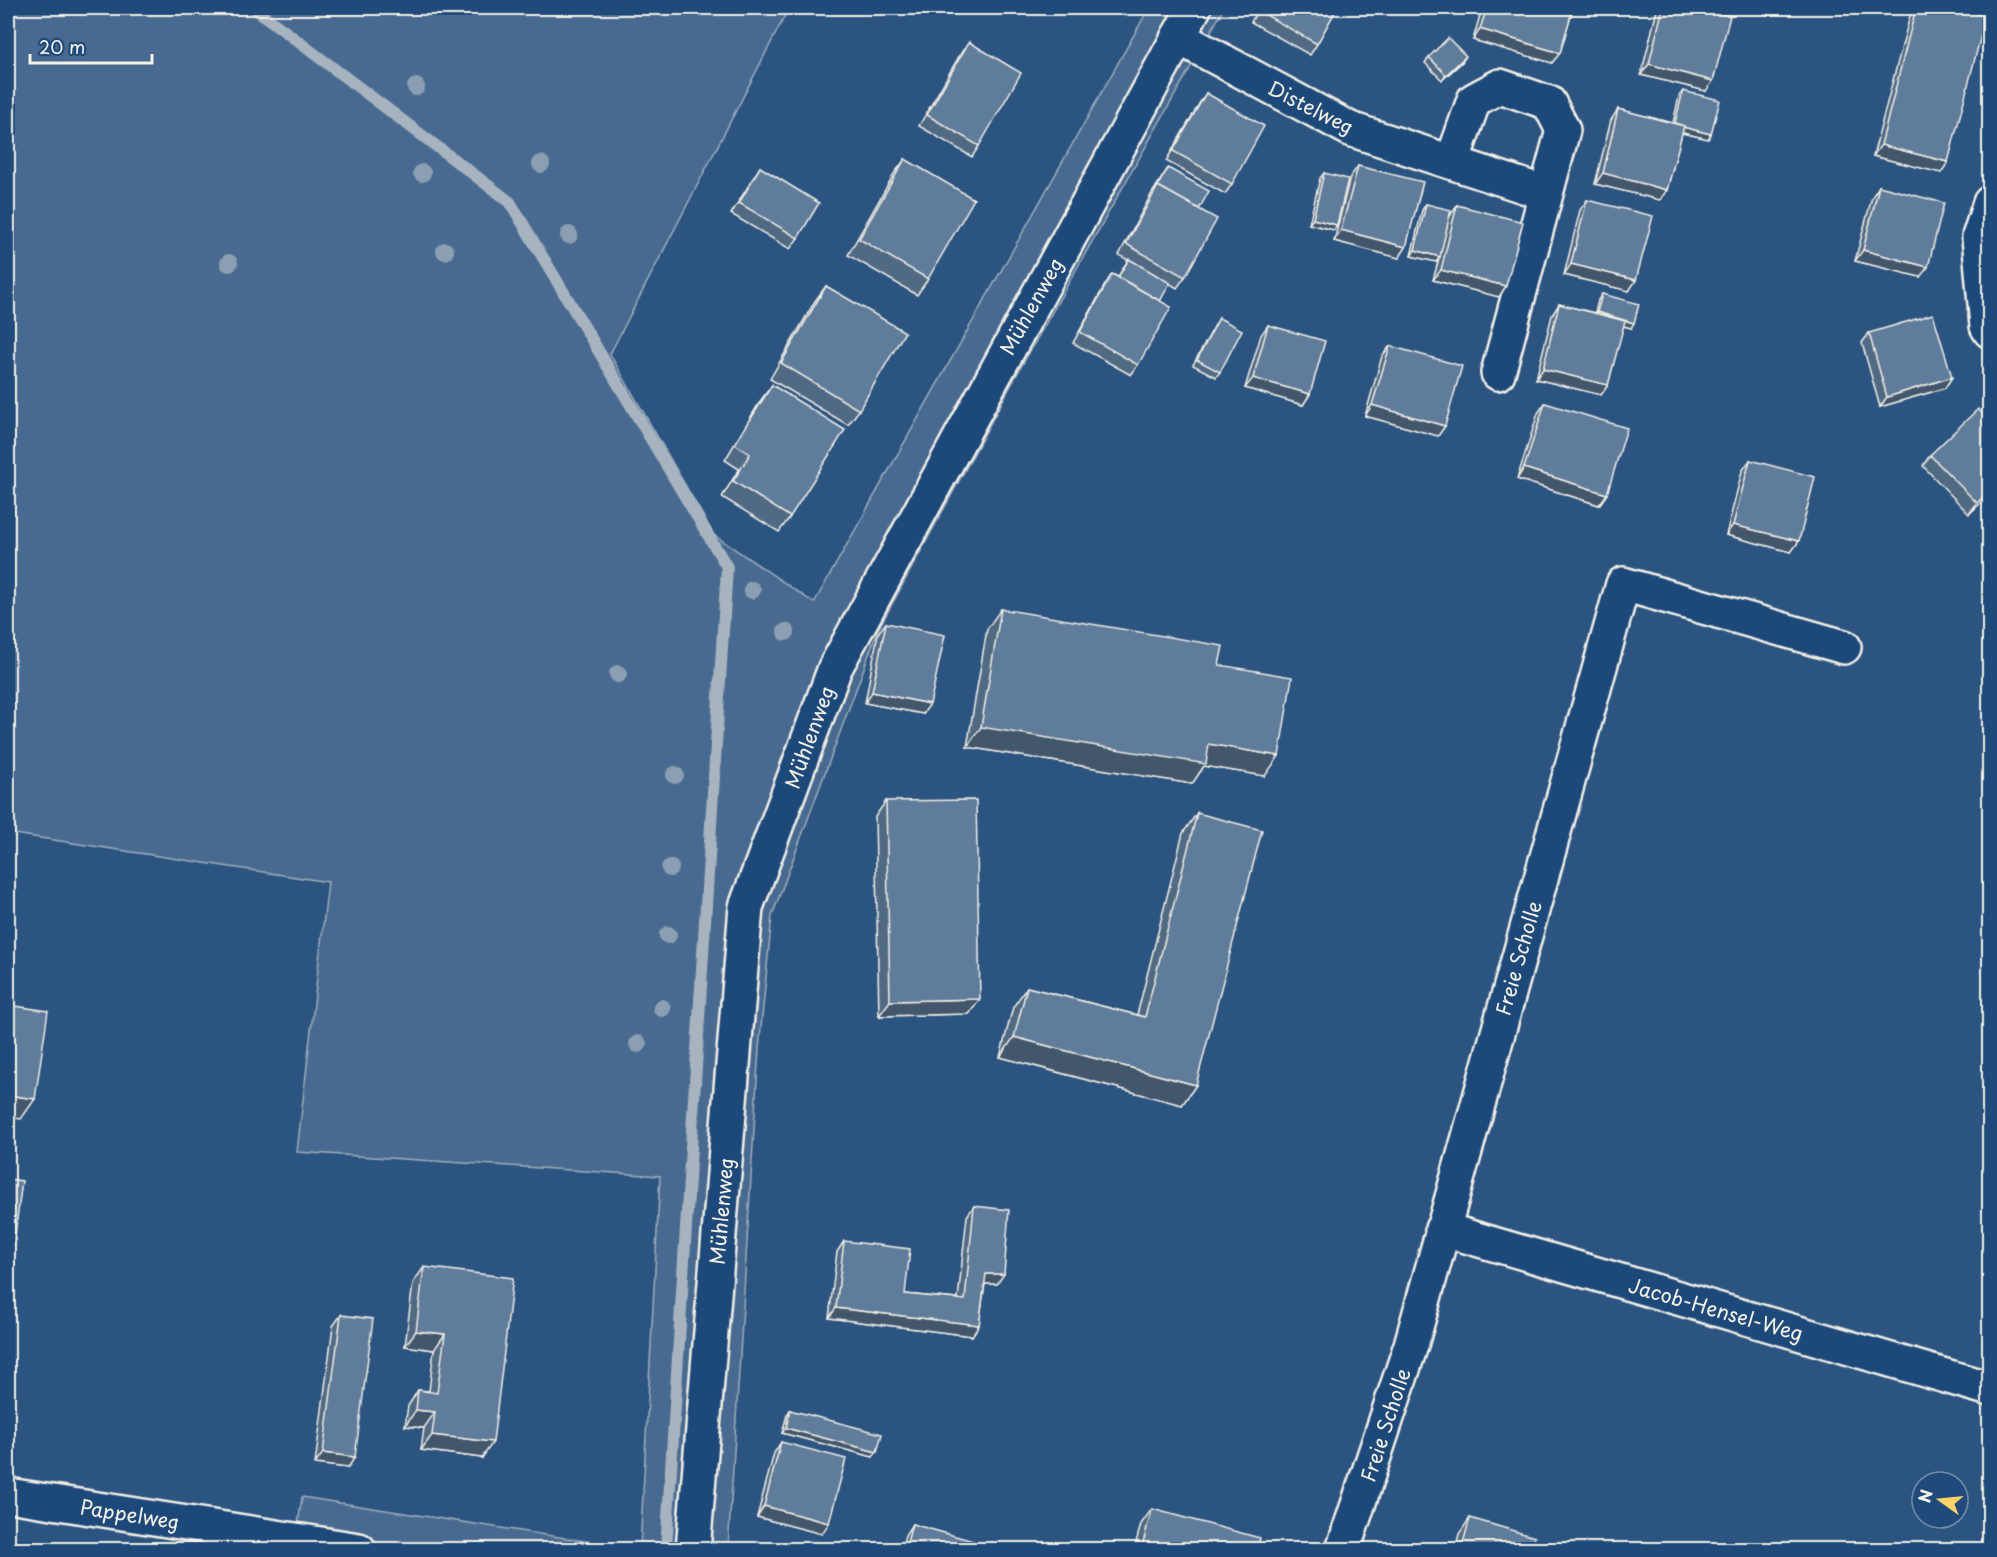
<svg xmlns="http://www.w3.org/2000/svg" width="1997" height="1557" viewBox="0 0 1997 1557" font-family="'Playpen Sans',sans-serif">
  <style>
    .green { fill: #496b90; stroke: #9eaebc; stroke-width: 1.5 }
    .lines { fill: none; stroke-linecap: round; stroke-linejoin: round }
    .stream { stroke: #a7b4c0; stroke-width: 12 }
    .minor-casing { stroke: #f4f1e8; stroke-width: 38 }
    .minor { stroke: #1f4a7a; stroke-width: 33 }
    .tree { fill: #8c9fb2 }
    .wall { fill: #516a84; stroke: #f4f1e8; stroke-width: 1.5 }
    .shaded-wall { fill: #42566c; stroke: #f4f1e8; stroke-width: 1.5 }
    .building { fill: #5e7b9a; stroke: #f4f1e8; stroke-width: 1.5 }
    .labels { text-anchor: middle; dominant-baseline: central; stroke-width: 4.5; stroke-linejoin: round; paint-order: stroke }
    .street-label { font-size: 20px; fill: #f4f1e8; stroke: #1f4a7a }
  </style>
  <rect width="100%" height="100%" fill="#2c5481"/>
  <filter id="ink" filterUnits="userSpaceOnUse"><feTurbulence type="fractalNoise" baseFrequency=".0167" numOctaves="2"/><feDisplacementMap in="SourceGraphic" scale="12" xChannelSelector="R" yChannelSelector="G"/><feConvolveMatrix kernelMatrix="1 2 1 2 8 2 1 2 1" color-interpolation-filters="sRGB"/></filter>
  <g filter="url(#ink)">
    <g class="green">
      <polygon points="8,8 789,8 610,354 714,535 814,603 1149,8 1224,8 1020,369 878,630 772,916 759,1048 728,1549 640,1549 660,1176 297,1152 328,882 8,833"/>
      <polygon points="302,1497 636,1549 294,1550"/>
    </g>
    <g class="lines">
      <polyline class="stream" points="254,8 510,202 727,567 666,1550"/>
      <defs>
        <g id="minor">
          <polyline points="1178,37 1350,129 1545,193"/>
          <polyline points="1452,162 1474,100 1500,86 1549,103 1563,130 1498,373"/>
          <polyline points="1990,203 1979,237 1987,326 1990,331"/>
          <polyline points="1442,1229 1990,1389"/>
          <polyline points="8,1495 359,1550"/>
          <polyline points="693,1550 746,907 835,668 1194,8"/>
          <polyline points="1343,1550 1411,1345 1623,584 1844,647"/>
        </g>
      </defs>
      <use href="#minor" class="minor-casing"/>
      <use href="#minor" class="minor"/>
    </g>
    <g class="tree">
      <circle cx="416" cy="87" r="9"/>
      <circle cx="541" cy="164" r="9"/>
      <circle cx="422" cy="173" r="9"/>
      <circle cx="569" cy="235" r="9"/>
      <circle cx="445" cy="251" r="9"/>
      <circle cx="229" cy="263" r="9"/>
      <circle cx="752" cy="590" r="9"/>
      <circle cx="786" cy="632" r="9"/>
      <circle cx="618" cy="674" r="9"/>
      <circle cx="675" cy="775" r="9"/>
      <circle cx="670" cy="868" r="9"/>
      <circle cx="668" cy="935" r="9"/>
      <circle cx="662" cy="1008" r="9"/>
      <circle cx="638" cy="1044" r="9"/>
    </g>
    <g class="wall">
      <polygon points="1259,8 1337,8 1317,44 1310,55 1251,22"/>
      <polygon points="1482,8 1573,8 1560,53 1552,63 1473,40"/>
      <polygon points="1659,8 1695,8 1706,91 1641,75 1657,10"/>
      <polygon points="1912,8 1954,8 1948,162 1941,173 1873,156"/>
      <polygon points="969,42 979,146 972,157 919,126 961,53"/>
      <polygon points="1429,57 1462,62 1442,80 1425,63"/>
      <polygon points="1683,91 1711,134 1708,139 1682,133 1667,190 1660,200 1595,184 1611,120 1618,109 1673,123 1679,96"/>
      <polygon points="1206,93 1232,184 1225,194 1166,161 1199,104"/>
      <polygon points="905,159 928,279 917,295 848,255 894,174"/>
      <polygon points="1358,166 1406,247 1399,258 1334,241 1350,177"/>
      <polygon points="760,167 798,238 790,249 731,214"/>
      <polygon points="1168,168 1199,209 1185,277 1177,288 1169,283 1160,301 1138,365 1131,375 1073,343 1105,285 1112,274 1118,277 1128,260 1119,255 1151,195"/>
      <polygon points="1324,173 1334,230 1309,224 1320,178"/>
      <polygon points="1879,186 1920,277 1855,261 1872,197"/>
      <polygon points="1587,200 1636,280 1629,291 1564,275 1580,210"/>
      <polygon points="1426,204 1450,216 1457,205 1506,286 1499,297 1433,280 1439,258 1436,262 1411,256 1422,210"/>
      <polygon points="826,286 859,410 848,425 770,379 815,301"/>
      <polygon points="1602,294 1631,328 1623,326 1608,385 1601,395 1536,379 1552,315 1559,304 1595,313 1598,300"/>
      <polygon points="1219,318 1220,372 1216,377 1193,365"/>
      <polygon points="1268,325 1310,394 1303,405 1245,388 1261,335"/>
      <polygon points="1869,333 1952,377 1945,388 1880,407 1862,343"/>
      <polygon points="1390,346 1445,426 1438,436 1365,416 1382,356"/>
      <polygon points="772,385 790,517 779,532 722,497 739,469 725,460 761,400"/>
      <polygon points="1545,403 1607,494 1599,505 1517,479 1538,413"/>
      <polygon points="1930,455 1989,495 1969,514 1923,466"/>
      <polygon points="1750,460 1799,541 1791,552 1726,535 1742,471"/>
      <polygon points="1001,609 1219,665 1265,776 1204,766 1192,784 967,747 987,629"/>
      <polygon points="886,623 923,714 865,703 878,633"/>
      <polygon points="886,801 980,999 969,1014 879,1016 875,817"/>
      <polygon points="1197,813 1196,1085 1182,1105 1000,1057 1013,1007 1027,987 1137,1015 1183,833"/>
      <polygon points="974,1206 997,1284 985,1284 979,1325 972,1336 829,1318 837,1252 844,1241 905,1294 958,1299 967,1216"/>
      <polygon points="424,1267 482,1458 421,1450 424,1428 405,1426 408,1406 418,1390 429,1391 434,1350 405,1346 413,1283"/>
      <polygon points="341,1315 348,1468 315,1464 333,1326"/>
      <polygon points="790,1410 873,1457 782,1433 787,1415"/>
      <polygon points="781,1442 822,1534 757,1517 774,1453"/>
      <polygon points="1152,1509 1257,1550 1134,1550 1141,1524"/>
      <polygon points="1470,1518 1531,1550 1455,1550 1459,1534"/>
      <polygon points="912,1524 975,1550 901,1550 905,1535"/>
    </g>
    <g class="shaded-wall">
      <polygon points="1480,29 1560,53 1552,63 1473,40"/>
      <polygon points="1466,56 1462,62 1442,80 1446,75"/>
      <polygon points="1649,64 1713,81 1706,91 1641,75"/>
      <polygon points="1675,125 1711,134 1708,139 1671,130"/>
      <polygon points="1881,145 1948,162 1941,173 1873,156"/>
      <polygon points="1603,173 1667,190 1660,200 1595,184"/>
      <polygon points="1313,219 1337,225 1334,230 1309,224"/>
      <polygon points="1341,230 1406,247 1399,258 1334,241"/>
      <polygon points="1415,250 1440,257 1436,262 1411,256"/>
      <polygon points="1863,250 1928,267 1920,277 1855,261"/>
      <polygon points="1571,264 1636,280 1629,291 1564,275"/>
      <polygon points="1441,270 1506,286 1499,297 1433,280"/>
      <polygon points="1597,312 1634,323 1631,328 1594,318"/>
      <polygon points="1543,369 1608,385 1601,395 1536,379"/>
      <polygon points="1952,377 1945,388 1880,407 1887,397"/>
      <polygon points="1253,378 1310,394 1303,405 1245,388"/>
      <polygon points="1372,405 1445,426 1438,436 1365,416"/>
      <polygon points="1524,468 1607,494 1599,505 1517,479"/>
      <polygon points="1989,491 1989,495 1969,514 1977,503"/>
      <polygon points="1733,525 1799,541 1791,552 1726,535"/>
      <polygon points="872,692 930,704 923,714 865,703"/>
      <polygon points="981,727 1209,744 1279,756 1265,776 1204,766 1192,784 967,747"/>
      <polygon points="980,999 969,1014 879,1016 890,1001"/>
      <polygon points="1014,1037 1196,1085 1182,1105 1000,1057"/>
      <polygon points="8,1095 35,1099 21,1119 8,1117"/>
      <polygon points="986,1274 1004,1274 997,1284 979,1284"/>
      <polygon points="836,1308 979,1325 972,1336 829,1318"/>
      <polygon points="416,1331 445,1334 434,1350 405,1346"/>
      <polygon points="416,1410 435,1412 424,1428 405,1426"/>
      <polygon points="786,1428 877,1452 873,1457 782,1433"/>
      <polygon points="432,1435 493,1442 482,1458 421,1450"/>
      <polygon points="323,1453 355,1457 348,1468 315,1464"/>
      <polygon points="764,1506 829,1523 822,1534 757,1517"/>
    </g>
    <g class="building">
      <polygon points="1261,8 1337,8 1317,44 1259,11"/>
      <polygon points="1487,8 1573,8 1560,53 1480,29"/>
      <polygon points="1663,8 1695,8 1730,16 1713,81 1649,64"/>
      <polygon points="1916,8 1954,8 1986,16 1948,162 1881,145"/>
      <polygon points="1448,38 1466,56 1446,75 1429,57"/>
      <polygon points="969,42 1021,73 979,146 927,115"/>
      <polygon points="1683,91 1720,100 1711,134 1683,127 1684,126 1675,123"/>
      <polygon points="1206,93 1264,126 1232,184 1173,151"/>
      <polygon points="1618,109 1684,126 1667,190 1603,173"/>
      <polygon points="905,159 974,199 928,279 859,239"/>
      <polygon points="1358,166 1423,182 1406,247 1341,230"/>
      <polygon points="760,167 819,203 798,238 739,203"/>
      <polygon points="1168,168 1209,191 1199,209 1158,186 1155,190"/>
      <polygon points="1324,173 1348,179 1337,225 1313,219"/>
      <polygon points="1158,186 1217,219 1185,277 1126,244"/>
      <polygon points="1879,186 1944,203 1928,267 1863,250"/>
      <polygon points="1587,200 1653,216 1636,280 1571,264"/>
      <polygon points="1426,204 1451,210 1440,257 1415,250"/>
      <polygon points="1457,205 1523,222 1506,286 1441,270"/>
      <polygon points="1129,259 1170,283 1160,301 1118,277"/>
      <polygon points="1112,274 1171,307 1138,365 1080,332"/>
      <polygon points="826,286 905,332 859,410 781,363"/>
      <polygon points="1602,294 1639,304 1634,323 1597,312"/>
      <polygon points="1559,304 1625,321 1608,385 1543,369"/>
      <polygon points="1933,314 1952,377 1887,397 1869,333"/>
      <polygon points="1219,318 1242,330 1220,372 1197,360"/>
      <polygon points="1268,325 1325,341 1310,394 1253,378"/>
      <polygon points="1390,346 1462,366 1445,426 1372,405"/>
      <polygon points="772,385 845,430 790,517 733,481 750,454 735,444"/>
      <polygon points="1545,403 1627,428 1607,494 1524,468"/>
      <polygon points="1978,409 1989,421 1989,491 1977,503 1930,455"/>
      <polygon points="1750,460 1815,477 1799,541 1733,525"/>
      <polygon points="1001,609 1223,646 1219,665 1292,677 1279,756 1209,744 1206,764 981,727"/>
      <polygon points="886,623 945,635 930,704 872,692"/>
      <polygon points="976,800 980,999 890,1001 886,801"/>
      <polygon points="1197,813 1262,830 1196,1085 1014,1037 1027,987 1145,1017"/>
      <polygon points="8,1005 48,1011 35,1099 8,1095"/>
      <polygon points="8,1179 22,1181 10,1273 8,1273"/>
      <polygon points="974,1206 1009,1210 1004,1274 986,1274 979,1325 836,1308 844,1241 910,1249 905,1294 965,1300"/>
      <polygon points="424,1267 513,1278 493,1442 432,1435 435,1412 416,1410 418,1390 437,1393 445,1334 416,1331"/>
      <polygon points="341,1315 373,1319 355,1457 323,1453"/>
      <polygon points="790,1410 882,1434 877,1452 786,1428"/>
      <polygon points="781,1442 846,1459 829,1523 764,1506"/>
      <polygon points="1152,1509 1260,1538 1257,1550 1141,1550"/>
      <polygon points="1470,1518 1535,1537 1531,1550 1461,1550"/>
      <polygon points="912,1524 977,1542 975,1550 905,1550"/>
    </g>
  </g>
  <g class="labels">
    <g class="street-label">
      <text transform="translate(1311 107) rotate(27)">Distelweg</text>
      <text transform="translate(1031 306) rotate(-61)">Mühlenweg</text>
      <text transform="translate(809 737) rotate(-70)">Mühlenweg</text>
      <text transform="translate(1518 958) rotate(-74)">Freie Scholle</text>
      <text transform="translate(721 1211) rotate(-85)">Mühlenweg</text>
      <text transform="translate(1716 1309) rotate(16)">Jacob-Hensel-Weg</text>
      <text transform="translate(1385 1425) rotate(-72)">Freie Scholle</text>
      <text transform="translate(130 1514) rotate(9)">Pappelweg</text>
    </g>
  </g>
  <rect width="1997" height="1557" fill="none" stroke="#1f4a7a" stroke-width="30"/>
  <rect x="15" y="15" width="1967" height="1527" fill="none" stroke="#f4f1e8" stroke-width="2" filter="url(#ink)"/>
  <g transform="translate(1940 1500) rotate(285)"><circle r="28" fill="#1f4a7a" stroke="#748da6" stroke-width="1.5"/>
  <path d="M0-4.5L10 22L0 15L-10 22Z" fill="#ffd166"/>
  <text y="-9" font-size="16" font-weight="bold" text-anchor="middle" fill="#f4f1e8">N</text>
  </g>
  <path d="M30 54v9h122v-9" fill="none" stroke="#f4f1e8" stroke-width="3"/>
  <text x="39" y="54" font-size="18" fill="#f4f1e8" stroke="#1f4a7a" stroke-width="4.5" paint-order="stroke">20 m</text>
</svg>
